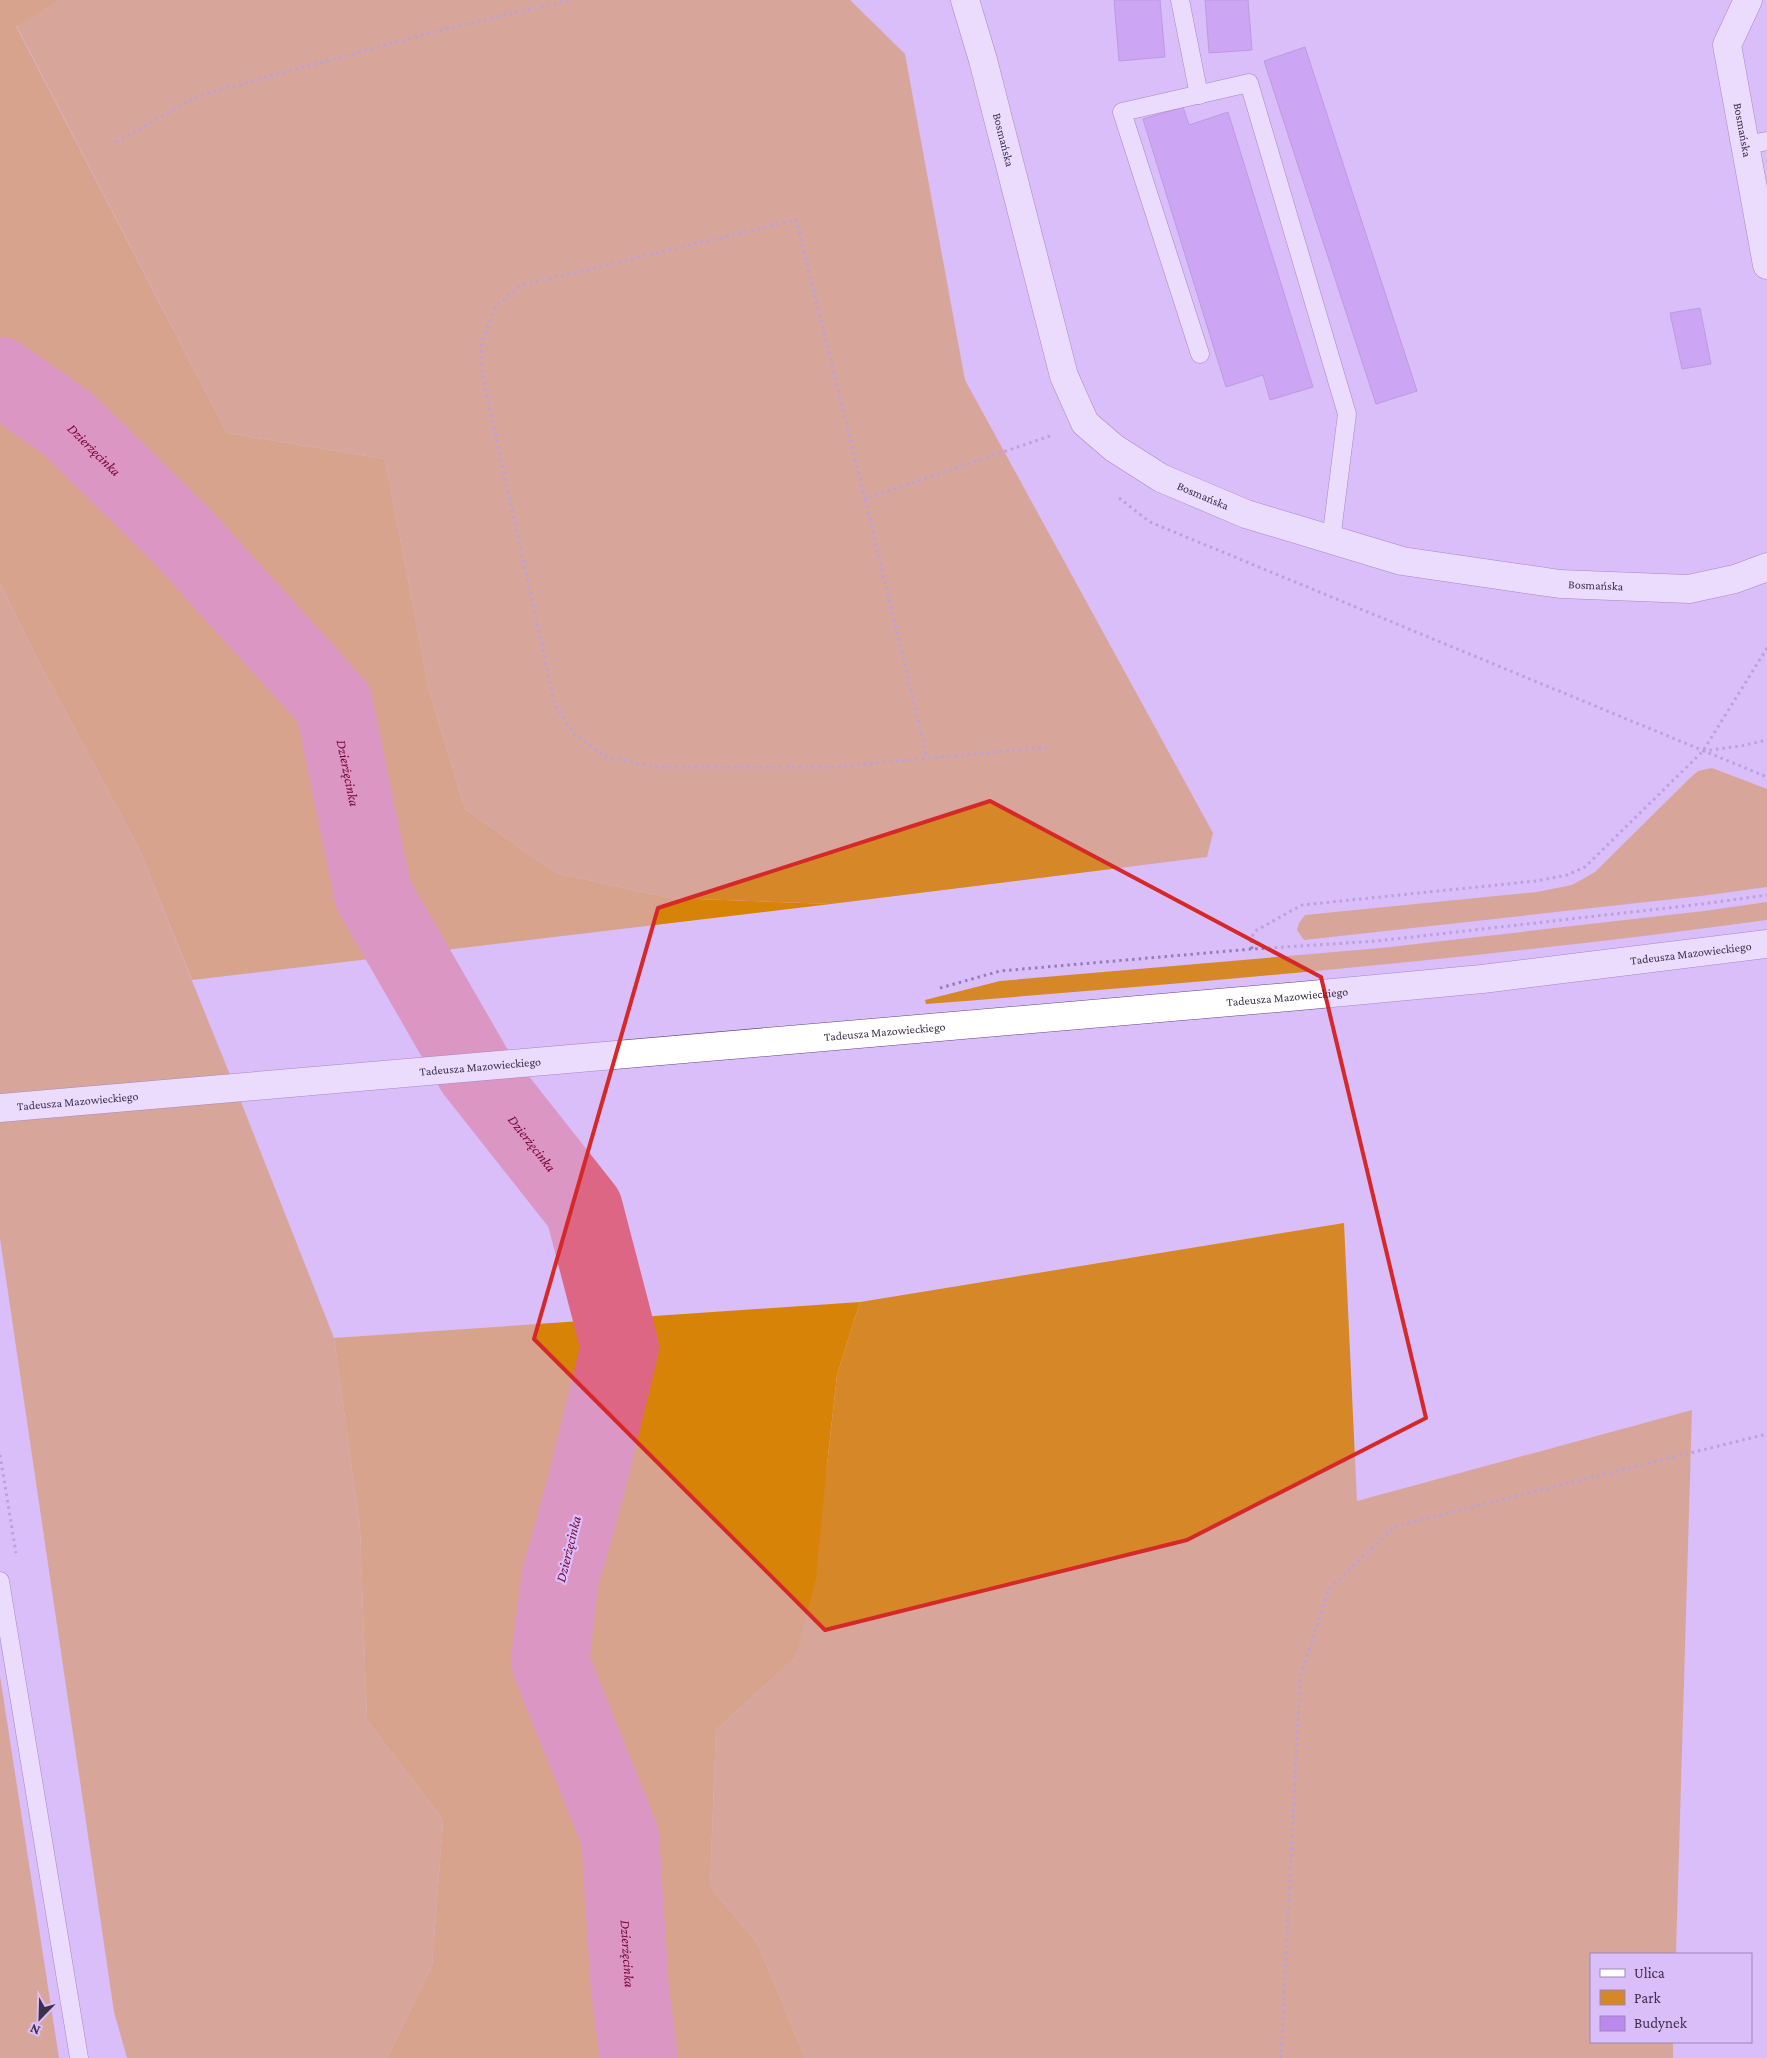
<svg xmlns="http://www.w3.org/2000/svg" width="1767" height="2058" viewBox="0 0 1767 2058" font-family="'Crimson Pro',serif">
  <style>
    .green { fill: #d68829 }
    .forest { fill: #d68308 }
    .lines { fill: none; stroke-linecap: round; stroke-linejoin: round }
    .river { stroke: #dc6684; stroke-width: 78 }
    .building { fill: #bb89ed; stroke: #9472b7 }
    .service-casing { stroke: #664586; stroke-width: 19 }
    .minor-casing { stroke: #664586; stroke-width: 29 }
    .secondary-casing { stroke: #664586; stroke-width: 29 }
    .path { stroke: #957fae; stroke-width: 3; stroke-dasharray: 2.5 4; stroke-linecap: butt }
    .service { stroke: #fff; stroke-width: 18 }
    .minor { stroke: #fff; stroke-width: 28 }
    .secondary { stroke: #fff; stroke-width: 28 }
    .marked { fill: none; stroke: #d62828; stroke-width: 4; stroke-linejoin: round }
    .labels { text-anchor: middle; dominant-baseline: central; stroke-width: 4.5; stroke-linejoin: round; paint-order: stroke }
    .street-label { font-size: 12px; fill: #3e2f4d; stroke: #dabefa }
    .water-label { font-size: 14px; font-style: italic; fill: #760333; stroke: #dabefa }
  </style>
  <rect width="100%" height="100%" fill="#dabefa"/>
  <g class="green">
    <polygon points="61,0 850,0 905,54 965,380 1213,833 1207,857 831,904 670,898 556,873 465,809 429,690 385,459 227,433 16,25"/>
    <polygon points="0,583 38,660 138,847 243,1107 334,1338 360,1528 367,1720 443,1820 432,1966 387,2058 127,2058 114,2012 0,1238"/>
    <polygon points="1712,768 1767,789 1767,887 1701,896 1304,940 1297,930 1299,923 1305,915 1537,892 1572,885 1595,872 1690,778 1698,771"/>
    <path d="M1767,902v18c-279,38 -560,62 -841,84l-1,-4 75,-19 381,-33 323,-37z"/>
    <polygon points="1344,1223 1357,1501 1692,1410 1676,1954 1591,1954 1591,2042 1673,2042 1673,2058 805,2058 757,1942 710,1887 716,1730 795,1658 827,1465 837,1375 860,1302"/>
    <polygon points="0,1676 59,2058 0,2058"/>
  </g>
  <g class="forest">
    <polygon points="0,0 61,0 16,26 227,433 385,459 429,690 465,809 556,873 670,898 831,904 192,980 138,847 38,660 0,583"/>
    <polygon points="860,1302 837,1375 827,1465 816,1579 795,1658 716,1730 710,1887 757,1942 805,2058 387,2058 432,1966 443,1820 367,1720 360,1528 334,1338"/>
  </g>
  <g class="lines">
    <path class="river" id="s1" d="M0,376l68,48 113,111 153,169 39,190 102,177 109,138 36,138 -33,135 -27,97 -10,83 70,174 10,153 9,69"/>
  </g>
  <g class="building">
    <polygon points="1114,0 1160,0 1165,57 1119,61"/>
    <polygon points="1205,0 1248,0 1252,50 1209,53"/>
    <polygon points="1305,47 1417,391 1376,404 1264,61"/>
    <polygon points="1183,107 1189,125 1228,112 1313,387 1270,400 1263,375 1226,387 1143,119"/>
    <polygon points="1700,308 1711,364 1682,369 1670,313"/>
  </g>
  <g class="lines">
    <defs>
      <g id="service">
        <polyline points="1180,0 1199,95"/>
        <polyline points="1745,145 1767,141"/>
        <polyline points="1200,354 1122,112 1249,83 1347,414 1331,540"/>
        <polyline points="0,1581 79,2058"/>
      </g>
      <g id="minor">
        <path id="s2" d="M965,0l18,60 81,316 21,47 29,25 47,30 85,36 156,47 158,23 129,5 46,-10 32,-12"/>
        <path id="s3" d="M1748,0l-21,45 40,220"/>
      </g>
      <g id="secondary">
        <path id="s4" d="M0,1108l1300,-112 182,-17 285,-35"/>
      </g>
    </defs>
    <use href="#service" class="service-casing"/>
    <use href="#minor" class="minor-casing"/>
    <use href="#secondary" class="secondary-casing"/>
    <g class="path">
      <polyline points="116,142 200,95 441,30 570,0"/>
      <polyline points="1050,436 865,499 796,220 522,285 496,306 481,344 483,378 555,705 575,735 606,757 656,767 834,767 1050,747"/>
      <polyline points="1119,498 1150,522 1767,777"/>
      <polyline points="865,499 927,758"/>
      <polyline points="1703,751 1741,746 1767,740"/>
      <polyline points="1252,949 1251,939 1255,931 1302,905 1536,881 1567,875 1585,867 1703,751 1767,648"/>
      <polyline points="940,988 1000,971 1252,949 1377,941 1702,904 1767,895"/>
      <polyline points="0,1455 16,1553"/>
      <polyline points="1281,2058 1300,1677 1329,1589 1395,1526 1767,1434"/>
    </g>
    <use href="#service" class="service"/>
    <use href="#minor" class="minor"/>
    <use href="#secondary" class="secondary"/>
  </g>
  <path d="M0 0H1767V2058H0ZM990,801l331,176 105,441 -239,122 -362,90 -291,-291 124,-431z" fill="#dabefa" fill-opacity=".55" fill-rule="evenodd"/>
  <path class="marked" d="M990,801l331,176 105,441 -239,122 -362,90 -291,-291 124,-431z"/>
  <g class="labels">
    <g class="street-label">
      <text stroke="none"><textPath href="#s3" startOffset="136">Bosmańska</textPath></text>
      <text stroke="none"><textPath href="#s2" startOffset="145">Bosmańska</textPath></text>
      <text stroke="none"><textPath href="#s2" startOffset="580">Bosmańska</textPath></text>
      <text stroke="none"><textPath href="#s2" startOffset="985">Bosmańska</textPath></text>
      <text stroke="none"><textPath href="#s4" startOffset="1698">Tadeusza Mazowieckiego</textPath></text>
      <text stroke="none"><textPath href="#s4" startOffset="1292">Tadeusza Mazowieckiego</textPath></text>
      <text stroke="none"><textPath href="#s4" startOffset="888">Tadeusza Mazowieckiego</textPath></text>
      <text stroke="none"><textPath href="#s4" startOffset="482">Tadeusza Mazowieckiego</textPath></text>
      <text stroke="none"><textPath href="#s4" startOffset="78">Tadeusza Mazowieckiego</textPath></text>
    </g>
    <g class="water-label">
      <text stroke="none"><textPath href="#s1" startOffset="120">Dzierżęcinka</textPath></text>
      <text stroke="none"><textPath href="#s1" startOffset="540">Dzierżęcinka</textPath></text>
      <text stroke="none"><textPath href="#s1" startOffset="960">Dzierżęcinka</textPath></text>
      <text transform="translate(568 1549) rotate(-76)">Dzierżęcinka</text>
      <text stroke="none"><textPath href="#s1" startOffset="1815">Dzierżęcinka</textPath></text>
    </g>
  </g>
  <rect x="1590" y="1953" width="162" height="90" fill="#dabefa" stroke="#9c85b5"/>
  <rect x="1600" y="1969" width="25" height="8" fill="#ffffff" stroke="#9c85b5"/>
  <text x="1634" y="1978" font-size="15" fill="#3e2f4d">Ulica</text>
  <rect x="1600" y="1990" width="25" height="15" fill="#d68829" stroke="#9c85b5"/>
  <text x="1634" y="2003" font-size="15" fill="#3e2f4d">Park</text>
  <rect x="1600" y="2016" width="25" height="15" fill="#bb89ed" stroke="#9c85b5"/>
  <text x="1634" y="2028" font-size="15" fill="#3e2f4d">Budynek</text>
  <g transform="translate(40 2018) rotate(203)" stroke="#dabefa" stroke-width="4" paint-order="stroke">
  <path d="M0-4L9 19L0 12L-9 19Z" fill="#3e2f4d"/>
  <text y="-8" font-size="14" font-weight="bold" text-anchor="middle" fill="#3e2f4d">N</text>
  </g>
</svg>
